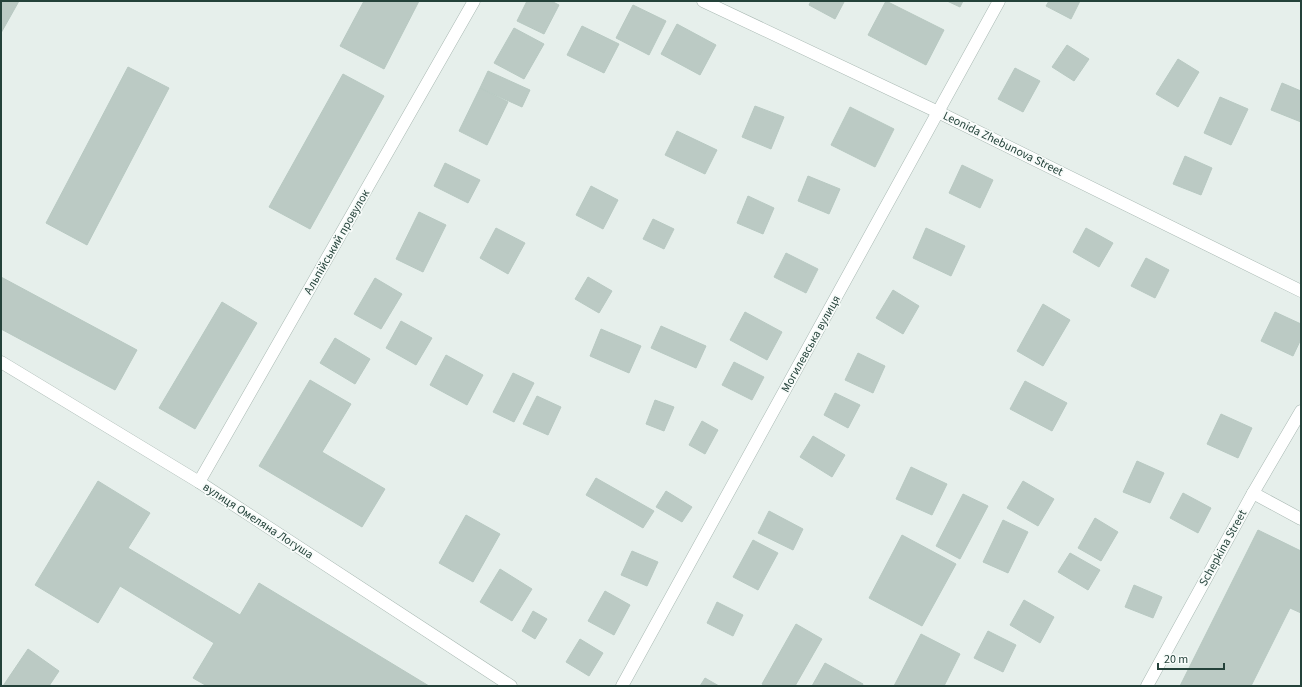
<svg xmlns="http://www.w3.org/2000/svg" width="1302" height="687" viewBox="0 0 1302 687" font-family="'Source Sans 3',sans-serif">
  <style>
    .building { fill: #bbcac4; stroke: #b8c9c2 }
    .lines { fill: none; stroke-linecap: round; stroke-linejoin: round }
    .minor-casing { stroke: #a8b8b2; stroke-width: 13 }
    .minor { stroke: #fff; stroke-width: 12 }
    .labels { text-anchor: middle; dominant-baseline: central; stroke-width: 3.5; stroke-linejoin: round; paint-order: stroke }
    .street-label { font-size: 12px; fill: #24423a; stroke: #f7fbf9 }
  </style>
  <rect width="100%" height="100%" fill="#e6efeb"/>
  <g class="building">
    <polygon points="1,1 19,1 1,33"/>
    <polygon points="364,1 419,1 384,69 340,46"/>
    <polygon points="527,1 551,1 559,5 544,34 517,21"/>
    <polygon points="811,1 842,1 844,2 835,19 809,5"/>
    <polygon points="886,1 944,30 926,65 868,35"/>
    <polygon points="947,1 963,1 960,7"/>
    <polygon points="1049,1 1080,1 1071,19 1046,6"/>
    <polygon points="633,5 666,21 649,55 616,38"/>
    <polygon points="677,24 716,45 700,75 661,54"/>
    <polygon points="582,26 619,44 604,73 567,55"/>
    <polygon points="514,28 544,44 524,79 494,63"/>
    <polygon points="1067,45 1089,59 1074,81 1052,67"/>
    <polygon points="1178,59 1199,72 1178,107 1156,94"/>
    <polygon points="128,67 169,88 87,245 46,223"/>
    <polygon points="1015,68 1040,81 1023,112 998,99"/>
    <polygon points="488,71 530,90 522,107 480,88"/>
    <polygon points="343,74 384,96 310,229 269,207"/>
    <polygon points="1282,83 1301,91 1301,122 1271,110"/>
    <polygon points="480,88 508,102 487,145 459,131"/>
    <polygon points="1220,97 1248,109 1231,145 1204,133"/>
    <polygon points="755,106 784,117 771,149 742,137"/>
    <polygon points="850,107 894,129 875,167 831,145"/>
    <polygon points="677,131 717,150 705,174 665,155"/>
    <polygon points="1185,156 1212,168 1201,195 1173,184"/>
    <polygon points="445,163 480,180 468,203 434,186"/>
    <polygon points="962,165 993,180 980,208 949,193"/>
    <polygon points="808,176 840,189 829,214 798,201"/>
    <polygon points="591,186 618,200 603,229 576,215"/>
    <polygon points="748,196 774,208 763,234 737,223"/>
    <polygon points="419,212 446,225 423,272 396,259"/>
    <polygon points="653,219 674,229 664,249 643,239"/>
    <polygon points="496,228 525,243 508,274 480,258"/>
    <polygon points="926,228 965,246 951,276 913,258"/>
    <polygon points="1086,228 1113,243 1099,267 1073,252"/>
    <polygon points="786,253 818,269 806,293 774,277"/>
    <polygon points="1146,258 1169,270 1155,298 1131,286"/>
    <polygon points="1,277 137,350 115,390 1,329"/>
    <polygon points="588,277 612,291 599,313 575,299"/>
    <polygon points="375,278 402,294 381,329 354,314"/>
    <polygon points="893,290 919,306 903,334 876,318"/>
    <polygon points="222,302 257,323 195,429 159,408"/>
    <polygon points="1043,304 1070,320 1043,366 1017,351"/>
    <polygon points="745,312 782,332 767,360 730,340"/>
    <polygon points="1275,312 1301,324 1301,339 1293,356 1261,341"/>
    <polygon points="401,321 432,338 416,365 386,348"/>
    <polygon points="661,326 706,346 696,368 651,348"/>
    <polygon points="601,329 641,346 629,373 590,356"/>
    <polygon points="335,338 370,359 355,384 320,363"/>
    <polygon points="858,353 885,366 873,393 845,380"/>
    <polygon points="446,355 483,375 467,405 430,385"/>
    <polygon points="734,362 764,377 752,400 722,385"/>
    <polygon points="513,373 534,383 514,422 493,412"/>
    <polygon points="310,380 351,404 322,452 385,489 362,527 259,466"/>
    <polygon points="1025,381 1067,403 1052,431 1010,409"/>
    <polygon points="835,393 860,405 848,428 824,415"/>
    <polygon points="537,396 561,407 548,435 523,424"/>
    <polygon points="655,400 674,407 664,431 646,424"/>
    <polygon points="1221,414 1252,428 1238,458 1207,444"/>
    <polygon points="702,421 718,430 705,454 689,445"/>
    <polygon points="813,436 845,455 832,477 800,457"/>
    <polygon points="1137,461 1164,473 1150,503 1123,492"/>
    <polygon points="911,467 947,484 932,515 896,499"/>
    <polygon points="596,478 654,511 643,528 586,495"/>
    <polygon points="98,481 150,513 128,548 240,615 259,583 429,686 207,686 193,678 214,643 120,586 98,623 35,585"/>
    <polygon points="1023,481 1054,499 1038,526 1007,508"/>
    <polygon points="666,491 692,507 682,522 656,507"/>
    <polygon points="1183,493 1211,508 1198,533 1170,518"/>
    <polygon points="963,494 988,506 960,559 936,546"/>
    <polygon points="769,511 803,529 793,550 758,533"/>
    <polygon points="466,515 500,534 473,582 439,563"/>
    <polygon points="1095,518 1118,532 1101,561 1078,548"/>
    <polygon points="1003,520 1028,532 1008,573 983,562"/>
    <polygon points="1258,530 1301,551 1301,613 1290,608 1251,686 1180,686"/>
    <polygon points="902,535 956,564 922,626 869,598"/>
    <polygon points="753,540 778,553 758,590 733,577"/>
    <polygon points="632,551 658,562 647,586 621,575"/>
    <polygon points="1070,553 1100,570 1088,590 1058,572"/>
    <polygon points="500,569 532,589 512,621 480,602"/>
    <polygon points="1134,585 1162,597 1153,618 1125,607"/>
    <polygon points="605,591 630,605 614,635 588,621"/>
    <polygon points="1024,600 1054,617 1040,643 1010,625"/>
    <polygon points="717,602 743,615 733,636 707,623"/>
    <polygon points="533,611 547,619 535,639 522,631"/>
    <polygon points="796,624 822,639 795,686 765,686 762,684"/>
    <polygon points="988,631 1016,645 1003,672 974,658"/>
    <polygon points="921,634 960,654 944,686 894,686"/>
    <polygon points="580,639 603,653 589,676 566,662"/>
    <polygon points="28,649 59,671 49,686 3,686"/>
    <polygon points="825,663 863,684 862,686 812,686"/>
    <polygon points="705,678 719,686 700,686"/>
  </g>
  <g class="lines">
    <defs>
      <g id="minor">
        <polyline points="703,1 938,112 1301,291"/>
        <polyline points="1,362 199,482 511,686"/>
        <polyline points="199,482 474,1"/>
        <polyline points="1253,493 1301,519"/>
        <polyline points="622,686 999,1"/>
        <polyline points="1147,686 1253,493 1301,411"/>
      </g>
    </defs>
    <use href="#minor" class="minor-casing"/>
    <use href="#minor" class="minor"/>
  </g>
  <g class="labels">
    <g class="street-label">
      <text transform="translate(1003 144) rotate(26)">Leonida Zhebunova Street</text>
      <text transform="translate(337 242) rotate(-60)">Альпійський провулок</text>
      <text transform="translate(811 344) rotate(-61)">Могилевська вулиця</text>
      <text transform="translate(258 521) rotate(33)">вулиця Омеляна Логуша</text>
      <text transform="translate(1223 548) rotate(-61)">Schepkina Street</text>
    </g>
  </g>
  <rect width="1302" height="687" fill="none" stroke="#24423a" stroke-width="4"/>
  <path d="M1158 663v6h66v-6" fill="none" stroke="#24423a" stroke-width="2"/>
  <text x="1164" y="663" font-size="12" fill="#24423a" stroke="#f7fbf9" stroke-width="3" paint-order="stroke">20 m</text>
</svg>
